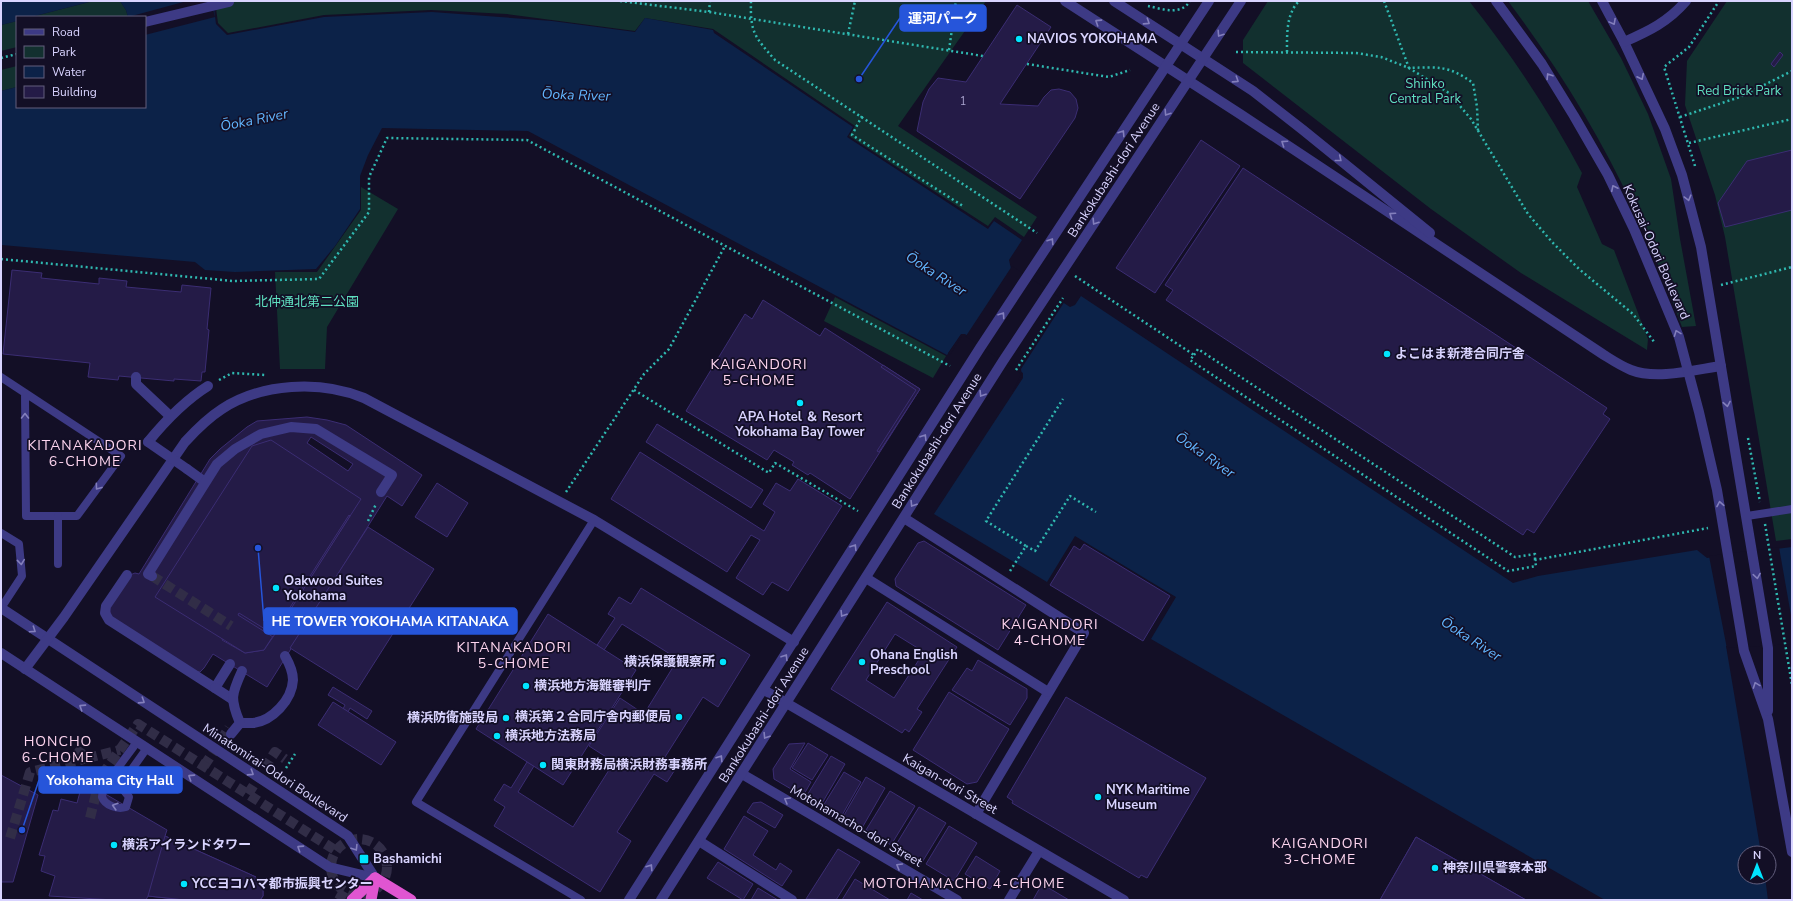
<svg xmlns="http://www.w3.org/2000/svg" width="1793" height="901" viewBox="0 0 1793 901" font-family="'Nunito Sans','Noto Sans JP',sans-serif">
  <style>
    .green { fill: #12302f }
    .water { fill: #0c2248 }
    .pier { fill: #130f26 }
    .building { fill: #241b47; stroke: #3b2d73; fill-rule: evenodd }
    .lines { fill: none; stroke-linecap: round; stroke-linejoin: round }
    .pedestrian-tunnel { stroke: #312d47; stroke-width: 10; stroke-dasharray: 10 5; stroke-linecap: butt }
    .path { stroke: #2fb8b0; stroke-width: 2.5; stroke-dasharray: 2 3; stroke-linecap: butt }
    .service { stroke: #3d3a85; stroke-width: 8 }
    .pedestrian { stroke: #3d3a85; stroke-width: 10 }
    .minor { stroke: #3d3a85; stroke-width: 10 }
    .tertiary { stroke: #3d3a85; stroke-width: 10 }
    .trunk { stroke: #e055d1; stroke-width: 11 }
    .pedestrian-bridge { stroke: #3d3a85; stroke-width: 10 }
    .oneway { stroke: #837fbc }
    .poi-dot { fill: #00e5ff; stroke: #130f26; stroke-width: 1.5 }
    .labels { text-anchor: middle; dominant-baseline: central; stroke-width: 3.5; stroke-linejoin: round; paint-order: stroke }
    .number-label { font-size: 11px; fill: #aca6d1 }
    .poi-label { font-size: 13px; font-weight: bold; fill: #d9d4ff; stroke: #130f26; text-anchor: start }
    .park-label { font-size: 13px; fill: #5fe0c0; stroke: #130f26 }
    .street-label { font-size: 13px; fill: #d9d4ff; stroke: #130f26 }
    .water-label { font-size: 14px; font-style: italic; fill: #62b6ff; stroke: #130f26 }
    .neighbourhood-label { font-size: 14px; letter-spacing: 1px; fill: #ffd6f0; stroke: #130f26 }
    .leader { fill: none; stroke: #2655da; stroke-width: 1.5 }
    .callout-dot { fill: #2655da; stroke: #130f26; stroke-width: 1.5 }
    .callout { fill: #2655da; stroke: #2655da; stroke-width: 1.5 }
    .callout-label { font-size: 14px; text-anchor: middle; font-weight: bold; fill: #fff }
  </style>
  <rect width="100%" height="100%" fill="#130f26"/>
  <g class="green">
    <polygon points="93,1 120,1 126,10 128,17 31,17"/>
    <polygon points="215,1 986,1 898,126 1037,217 1024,237 995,217 988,226 849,136 855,126 713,29 645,18 635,31 507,14 431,10 324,15 228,33 218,23"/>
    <path d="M1268,1h201c43,54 81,111 113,172l-5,14 25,57 12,6 34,89 -1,11 -126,-77 -90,-64 -188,-146v-23z"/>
    <path d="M1508,1h80l33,57 13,27 14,29 23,65 9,60 16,87 -14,1c-15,-40 -30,-79 -48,-118 -34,-74 -77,-143 -126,-208z"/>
    <polygon points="1727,1 1792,1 1792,539 1776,541 1725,237 1715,195 1685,105 1687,61"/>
    <polygon points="17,21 17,47 1,51 1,25"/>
    <polygon points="17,66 17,87 1,91 1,70"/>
    <polygon points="361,187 398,209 327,327 325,369 280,369 275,272 317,272 361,210"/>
    <polygon points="835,297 946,356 933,378 824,321"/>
  </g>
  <g class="water">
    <polygon points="1,1 93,1 31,17 17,17 17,21 1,25"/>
    <polygon points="120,1 213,1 216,24 227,35 324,17 432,12 552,21 635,32 645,18 713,30 714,33 853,127 847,137 988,229 994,221 1022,240 1009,260 1011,269 1070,307 1075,305 1081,296 1513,583 1538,576 1697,550 1707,558 1792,547 1792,642 1726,646 1761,853 1745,853 1745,877 1765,877 1768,900 1605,900 1151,639 1176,597 1075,536 1047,582 934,514 1023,378 1023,373 965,334 961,334 947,355 528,131 382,128 368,155 360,176 360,209 335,246 316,269 235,272 205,270 195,262 2,245 1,250 1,91 17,87 17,107 145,107 145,17 128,17 126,10"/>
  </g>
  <g class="pier">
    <polygon points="187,1 211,1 215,17 145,35 145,17 128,17"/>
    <polygon points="1012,266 1065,301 1021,369 1022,376 1012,392 1021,374 965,336 962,336 950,355 948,353 960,336 966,336"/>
    <polygon points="1779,547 1792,621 1792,644 1728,648 1728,654 1709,556"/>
  </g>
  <g class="building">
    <polygon points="1017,5 1051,27 1000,104 1038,106 1044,97 1051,90 1059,89 1070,92 1076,99 1078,108 1075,118 1020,199 917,131 923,102 929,89 938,78 966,82"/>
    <polygon points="1780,52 1783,55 1774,67 1771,64"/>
    <polygon points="1201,140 1240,166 1155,293 1116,268"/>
    <polygon points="1792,150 1792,210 1725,227 1718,203 1747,161"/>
    <polygon points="1243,168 1607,408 1603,414 1610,419 1534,533 1527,529 1523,535 1166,300 1173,290 1165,285"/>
    <polygon points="12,270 42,273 41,278 99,284 99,278 127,281 126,287 181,292 182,285 211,288 207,329 209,330 205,372 202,372 201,381 174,379 174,381 119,376 118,380 88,377 90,363 3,354"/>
    <polygon points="763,300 820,336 825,328 920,389 850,499 810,473 808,475 792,465 794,462 774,450 767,460 686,411 745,314 752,319"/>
    <polygon points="883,365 920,389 879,452 877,451 916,390 881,367"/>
    <path d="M307,417l20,3 19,5 76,50 -20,31 -15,-10 -120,191 -54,-33 -9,14 -4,4 -7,-1 -82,-54 -2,-10 21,-32 5,-2 4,1 71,-115 10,-10 27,-22 10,-6zM311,437l42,27 -5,7 -41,-28zM238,615l35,22 -9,13 -19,3 -23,-13z"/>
    <polygon points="657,424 763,490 751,508 646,442"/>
    <polygon points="271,440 361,499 264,650 245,653 155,597 252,446"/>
    <polygon points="640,452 764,531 775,512 763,504 776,483 790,491 798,479 842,506 788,591 772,582 763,595 736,578 760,540 751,535 727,572 611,499"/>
    <polygon points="437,483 468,503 447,537 415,517"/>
    <polygon points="349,515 350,516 273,637 238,615 239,613 273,634"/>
    <polygon points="368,527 434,569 357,690 290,648"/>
    <polygon points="924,541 1026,605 998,650 896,586 895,579 918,543"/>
    <polygon points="1084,544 1170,596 1143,641 1050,585 1074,546 1080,550"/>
    <polygon points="641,588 750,655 718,707 703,697 665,757 678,765 667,782 654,774 617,832 631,841 600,892 494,826 505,807 494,800 504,784 511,788 527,762 534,766 518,792 573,827 614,762 589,746 620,698 644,714 678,659 622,624 604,650 597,645 615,618 608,614 619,597 631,604"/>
    <path d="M887,602l70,45 -40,62 5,3 -13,20 -4,-3 -3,4 -71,-44zM895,634l29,18 -30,46 -28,-18z"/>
    <polygon points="548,614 636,670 563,785 476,729"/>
    <polygon points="978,660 1027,689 1027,698 1010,725 952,690 967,668 972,671"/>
    <polygon points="333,687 372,711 367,719 350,708 348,712 343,709 345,705 328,695"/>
    <polygon points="949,692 1009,729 977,782 967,784 913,750"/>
    <polygon points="1066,697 1206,778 1147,878 1141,875 1139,878 1012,803 1013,801 1007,797"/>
    <polygon points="333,702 396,742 381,765 318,725"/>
    <polygon points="805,743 790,769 811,782 803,796 774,779 773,769 789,744"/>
    <polygon points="808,743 828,755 812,780 792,768"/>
    <polygon points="831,756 845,764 821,805 806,797"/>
    <polygon points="844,772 861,782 841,817 823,806"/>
    <polygon points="1,775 38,795 13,882 1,882"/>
    <polygon points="866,777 885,788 862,828 843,817"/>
    <polygon points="83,781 167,830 165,836 256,877 255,880 259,881 263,887 263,896 260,900 185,900 148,896 146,900 114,900 49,896 55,876 41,871 45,856 39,855 53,810 58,811 61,799 77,803"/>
    <polygon points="890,791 915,806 891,845 866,830"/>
    <polygon points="761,802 783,815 775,828 747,812 753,803"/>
    <polygon points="919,807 946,823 921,864 894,848"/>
    <polygon points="744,816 768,831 753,855 776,870 780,863 792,871 782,886 724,849"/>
    <polygon points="949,826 977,843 954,881 926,864"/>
    <polygon points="165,836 256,877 255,880 259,881 263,887 263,896 260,900 185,900 148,896"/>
    <polygon points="1416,837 1526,900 1380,900"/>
    <polygon points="1416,837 1526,900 1380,900"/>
    <polygon points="838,849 860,862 836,900 806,899"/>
    <polygon points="976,856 1000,871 990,889 965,874"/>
    <polygon points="718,862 753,884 743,900 707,878"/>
    <polygon points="855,879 890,900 842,900"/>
    <polygon points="1042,884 1069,900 1033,900"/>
    <polygon points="758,888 778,900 751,900"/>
    <polygon points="911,893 923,900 907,900"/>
  </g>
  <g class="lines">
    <g class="pedestrian-tunnel">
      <polyline points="152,576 231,626"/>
      <polyline points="75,749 88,758 120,750"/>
      <polyline points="204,766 229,728"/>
      <polyline points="248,794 275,752 285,759"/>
      <polyline points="90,818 100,778 138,724 335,850"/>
      <polyline points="10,838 30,772 88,758"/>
      <circle cx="359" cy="867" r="28"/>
      <polyline points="339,900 344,891"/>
    </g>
    <g class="path">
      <polyline points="620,1 709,12 983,56"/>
      <path d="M751,1c-1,32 4,36 24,59l262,173"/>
      <path d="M1384,1l25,67c29,-1 39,-3 64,15l4,24 1,24"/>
      <path d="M1148,6c14,3 33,10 42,-5"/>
      <polyline points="709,12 710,1"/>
      <polyline points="848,34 855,1"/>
      <polyline points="949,50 956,1"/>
      <polyline points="1236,52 1356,53 1381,57 1409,68 1449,93 1471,119 1528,214 1552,242 1579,269 1633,314 1655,343"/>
      <path d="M1287,52c0,-17 -1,-38 12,-51"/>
      <polyline points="1,58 17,54"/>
      <polyline points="1027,64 1109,77 1130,70"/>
      <polyline points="862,116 852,135 963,206"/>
      <polyline points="1680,117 1740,97 1792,71"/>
      <polyline points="1689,143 1792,119"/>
      <polyline points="1695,166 1664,67 1689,47 1719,1"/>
      <polyline points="1,259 233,281 319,279 369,212 369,177 387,138 527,140 950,366"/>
      <polyline points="1075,276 1194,355 1190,360 1508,571 1536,566 1535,560 1708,528"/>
      <polyline points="1721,285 1792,267"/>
      <polyline points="1194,355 1198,349 1515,557 1535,554 1535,560"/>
      <polyline points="1016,370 1063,298"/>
      <polyline points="219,380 232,373 265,375"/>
      <polyline points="634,390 769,473 775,463 858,511"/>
      <polyline points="1748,438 1760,502"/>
      <polyline points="566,492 644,374 669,349 725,246"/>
      <polyline points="368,521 376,504"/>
      <polyline points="1765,524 1792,685"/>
      <polyline points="1026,546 1035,551 1070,496 1096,512"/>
      <polyline points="1010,571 1026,546 986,521 1063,399"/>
      <polyline points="286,768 295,754"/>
    </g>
    <g class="service">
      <polyline points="1,377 121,456 77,516 26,516 25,393"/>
      <polyline points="1747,516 1792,509"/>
      <polyline points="1,533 19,544 22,576 1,608"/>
      <polyline points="58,564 58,516"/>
      <path d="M137,742l-34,46 -1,9c3,8 15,13 24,10l3,-10 -7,-9v-5l25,-35"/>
      <polyline points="581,900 416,802 594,520"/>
    </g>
    <g class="pedestrian">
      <polyline points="145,22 229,2"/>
      <polyline points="136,377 136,384 170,416"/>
      <path d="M148,442c18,-22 36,-41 60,-56"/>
      <polyline points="187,469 205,482"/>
      <polyline points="127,575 106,606 105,613 109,620 215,688 230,664"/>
      <polyline points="152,576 148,574 217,464 235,449 261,434 291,427 316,429 392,475 381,492"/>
      <polyline points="215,688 232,699"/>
      <path d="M240,723c4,0 9,0 13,0 19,-2 39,-23 40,-43 0,-9 -4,-17 -8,-24"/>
      <path d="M231,734l9,-11c-10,-24 -9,-28 2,-52"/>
    </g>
    <g class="minor">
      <polyline points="904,518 1084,633 976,814"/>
      <polyline points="866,578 1048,692"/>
      <polyline points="742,774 957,900"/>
      <polyline points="699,841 792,900"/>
    </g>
    <g class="tertiary">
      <path d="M1065,1l175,113 364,241c8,5 17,11 27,15 25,10 63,0 90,-4"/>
      <polyline points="1114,1 1253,91 1303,130 1430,233"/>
      <polyline points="1496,1 1542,64 1574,116 1608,175 1634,229 1679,337 1699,412 1717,490 1744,651 1768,719 1792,852"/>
      <polyline points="1602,1 1624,42 1665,129 1682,175 1701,247 1768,648 1768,711"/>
      <path d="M1624,42c25,-11 44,-20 62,-41"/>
      <polyline points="1,608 348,836 375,878"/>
      <polyline points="1,653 329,867 375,878"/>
      <path d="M25,669l39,-52 121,-175c11,-12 23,-24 37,-33 40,-26 98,-29 142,-11l230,122 200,122"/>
      <polyline points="764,690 1124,900"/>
      <polyline points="629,900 980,348 1209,1"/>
      <polyline points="661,900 1003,361 1241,1"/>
      <polyline points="1009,900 1039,851"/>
    </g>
    <g class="trunk">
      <polyline points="375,878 411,900"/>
      <polyline points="352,900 375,878"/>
      <polyline points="371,900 375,878"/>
    </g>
    <polyline class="pedestrian-bridge" points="148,442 187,469"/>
  </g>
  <defs><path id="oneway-chevron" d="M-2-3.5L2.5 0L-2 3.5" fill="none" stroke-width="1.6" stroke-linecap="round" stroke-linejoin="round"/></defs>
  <g class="oneway">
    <use href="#oneway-chevron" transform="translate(1098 22) rotate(-147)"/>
    <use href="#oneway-chevron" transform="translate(1147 22) rotate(33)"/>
    <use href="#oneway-chevron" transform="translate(1613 22) rotate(62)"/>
    <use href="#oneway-chevron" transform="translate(1220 34) rotate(123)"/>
    <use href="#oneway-chevron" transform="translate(1549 76) rotate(-122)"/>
    <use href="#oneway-chevron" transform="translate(1641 77) rotate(64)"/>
    <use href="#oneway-chevron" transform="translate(1236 80) rotate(33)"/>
    <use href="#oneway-chevron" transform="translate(1167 113) rotate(123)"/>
    <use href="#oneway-chevron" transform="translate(1122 133) rotate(-57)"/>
    <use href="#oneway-chevron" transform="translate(1284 143) rotate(-146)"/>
    <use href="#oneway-chevron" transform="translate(1339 159) rotate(39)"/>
    <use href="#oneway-chevron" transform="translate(1614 188) rotate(-116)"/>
    <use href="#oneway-chevron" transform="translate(1688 198) rotate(75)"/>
    <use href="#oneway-chevron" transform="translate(1392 215) rotate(-146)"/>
    <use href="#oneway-chevron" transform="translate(1095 222) rotate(123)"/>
    <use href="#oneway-chevron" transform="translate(1051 241) rotate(-57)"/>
    <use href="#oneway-chevron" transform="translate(1002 315) rotate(-56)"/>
    <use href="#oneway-chevron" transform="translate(1677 333) rotate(-111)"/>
    <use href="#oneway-chevron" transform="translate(982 394) rotate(122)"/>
    <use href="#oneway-chevron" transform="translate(1727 404) rotate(80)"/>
    <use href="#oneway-chevron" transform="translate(25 416) rotate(-90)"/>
    <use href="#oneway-chevron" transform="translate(924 437) rotate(-58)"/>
    <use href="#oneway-chevron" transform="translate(98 487) rotate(126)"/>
    <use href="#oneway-chevron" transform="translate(913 504) rotate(122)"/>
    <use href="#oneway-chevron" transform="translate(1720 504) rotate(-100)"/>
    <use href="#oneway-chevron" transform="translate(854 547) rotate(-58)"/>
    <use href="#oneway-chevron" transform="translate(21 562) rotate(84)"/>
    <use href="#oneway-chevron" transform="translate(1757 576) rotate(81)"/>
    <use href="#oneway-chevron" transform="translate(843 614) rotate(122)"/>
    <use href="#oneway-chevron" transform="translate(33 630) rotate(34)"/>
    <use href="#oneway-chevron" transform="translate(785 657) rotate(-58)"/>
    <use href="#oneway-chevron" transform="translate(1756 685) rotate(-110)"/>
    <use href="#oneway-chevron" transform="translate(142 701) rotate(33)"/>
    <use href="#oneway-chevron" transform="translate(82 707) rotate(-147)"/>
    <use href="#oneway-chevron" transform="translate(766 736) rotate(122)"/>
    <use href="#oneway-chevron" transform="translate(720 758) rotate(-57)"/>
    <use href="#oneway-chevron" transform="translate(251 773) rotate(33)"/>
    <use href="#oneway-chevron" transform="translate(191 777) rotate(-147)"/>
    <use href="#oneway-chevron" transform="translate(787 800) rotate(-150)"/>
    <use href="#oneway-chevron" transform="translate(115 806) rotate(-163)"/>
    <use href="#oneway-chevron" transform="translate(300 848) rotate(-147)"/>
    <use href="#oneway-chevron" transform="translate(355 848) rotate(58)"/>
    <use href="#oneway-chevron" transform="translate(899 866) rotate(-150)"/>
    <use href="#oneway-chevron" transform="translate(650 867) rotate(-57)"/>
  </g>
  <g class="poi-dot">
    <circle cx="1019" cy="39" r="4"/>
    <circle cx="1387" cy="354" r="4"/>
    <circle cx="800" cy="403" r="4"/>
    <circle cx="276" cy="588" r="4"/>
    <circle cx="723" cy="662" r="4"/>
    <circle cx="862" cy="662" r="4"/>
    <circle cx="526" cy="686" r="4"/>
    <circle cx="679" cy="717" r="4"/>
    <circle cx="506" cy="718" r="4"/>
    <circle cx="497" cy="736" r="4"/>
    <circle cx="543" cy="765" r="4"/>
    <circle cx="1098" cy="797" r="4"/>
    <circle cx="114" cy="845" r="4"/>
    <rect x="359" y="854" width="10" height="10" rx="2"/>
    <circle cx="1435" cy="868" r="4"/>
    <circle cx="184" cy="884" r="4"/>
  </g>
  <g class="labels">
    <g class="number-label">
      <text x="963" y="101">1</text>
    </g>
    <g class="poi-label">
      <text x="1027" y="39">NAVIOS YOKOHAMA</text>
      <text x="1395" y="354">よこはま新港合同庁舎</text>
      <text x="800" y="417" text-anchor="middle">APA Hotel ＆ Resort<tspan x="800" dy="15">Yokohama Bay Tower</tspan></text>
      <text x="284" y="581">Oakwood Suites<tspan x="284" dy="15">Yokohama</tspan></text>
      <text x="870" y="655">Ohana English<tspan x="870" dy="15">Preschool</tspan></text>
      <text x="715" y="662" text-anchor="end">横浜保護観察所</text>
      <text x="534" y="686">横浜地方海難審判庁</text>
      <text x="671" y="717" text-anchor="end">横浜第２合同庁舎内郵便局</text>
      <text x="498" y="718" text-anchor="end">横浜防衛施設局</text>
      <text x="505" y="736">横浜地方法務局</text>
      <text x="551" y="765">関東財務局横浜財務事務所</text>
      <text x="1106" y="790">NYK Maritime<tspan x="1106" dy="15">Museum</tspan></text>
      <text x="122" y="845">横浜アイランドタワー</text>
      <text x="373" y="859">Bashamichi</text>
      <text x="1443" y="868">神奈川県警察本部</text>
      <text x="192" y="884">YCCヨコハマ都市振興センター</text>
    </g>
    <g class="park-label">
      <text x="1425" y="84">Shinko<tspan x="1425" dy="15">Central Park</tspan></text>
      <text x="1739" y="91">Red Brick Park</text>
      <text x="307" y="302">北仲通北第二公園</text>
    </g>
    <g class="street-label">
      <text transform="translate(1114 170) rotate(-57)">Bankokubashi-dori Avenue</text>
      <text transform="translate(1656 252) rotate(66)">Kokusai-Odori Boulevard</text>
      <text transform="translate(937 441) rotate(-58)">Bankokubashi-dori Avenue</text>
      <text transform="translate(764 715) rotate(-58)">Bankokubashi-dori Avenue</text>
      <text transform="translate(275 773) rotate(33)">Minatomirai-Odori Boulevard</text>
      <text transform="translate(950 784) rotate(30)">Kaigan-dori Street</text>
      <text transform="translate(856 826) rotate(30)">Motohamacho-dori Street</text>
    </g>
    <g class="water-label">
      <text transform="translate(576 95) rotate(2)">Ōoka River</text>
      <text transform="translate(254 120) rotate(-11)">Ōoka River</text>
      <text transform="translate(936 274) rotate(33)">Ōoka River</text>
      <text transform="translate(1205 455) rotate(35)">Ōoka River</text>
      <text transform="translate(1471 639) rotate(33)">Ōoka River</text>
    </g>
    <g class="neighbourhood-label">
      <text x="759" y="364">KAIGANDORI<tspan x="759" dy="16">5-CHOME</tspan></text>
      <text x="85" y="445">KITANAKADORI<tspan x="85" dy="16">6-CHOME</tspan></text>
      <text x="1050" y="624">KAIGANDORI<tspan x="1050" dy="16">4-CHOME</tspan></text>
      <text x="514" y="647">KITANAKADORI<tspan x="514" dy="16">5-CHOME</tspan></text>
      <text x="58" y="741">HONCHO<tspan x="58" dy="16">6-CHOME</tspan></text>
      <text x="1320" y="843">KAIGANDORI<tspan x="1320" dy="16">3-CHOME</tspan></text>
      <text x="964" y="883">MOTOHAMACHO 4-CHOME</text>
    </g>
  </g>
  <path class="leader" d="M859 79L900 18M258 548L264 621M22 830L39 780"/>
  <g class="callout-dot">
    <circle cx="859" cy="79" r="4"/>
    <circle cx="258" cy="548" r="4"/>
    <circle cx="22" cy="830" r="4"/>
  </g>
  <g class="callout">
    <rect x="900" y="5" width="86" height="26" rx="4"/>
    <rect x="264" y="608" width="253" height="26" rx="4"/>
    <rect x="39" y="767" width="143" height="26" rx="4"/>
  </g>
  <g class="callout-label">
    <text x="943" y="23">運河パーク</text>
    <text x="390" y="626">HE TOWER YOKOHAMA KITANAKA</text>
    <text x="110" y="785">Yokohama City Hall</text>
  </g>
  <rect width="1793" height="901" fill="none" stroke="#d9d4ff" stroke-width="4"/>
  <rect x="16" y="16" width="130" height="92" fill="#130f26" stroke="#625e7d"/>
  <rect x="24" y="29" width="20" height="6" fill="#3d3a85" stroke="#625e7d"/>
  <text x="52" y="36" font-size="12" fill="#d9d4ff">Road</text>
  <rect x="24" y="46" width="20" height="12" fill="#12302f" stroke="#625e7d"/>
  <text x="52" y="56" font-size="12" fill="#d9d4ff">Park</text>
  <rect x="24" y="66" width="20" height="12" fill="#0c2248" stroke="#625e7d"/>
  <text x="52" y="76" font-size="12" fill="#d9d4ff">Water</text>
  <rect x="24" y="86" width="20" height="12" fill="#241b47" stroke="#625e7d"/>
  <text x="52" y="96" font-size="12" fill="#d9d4ff">Building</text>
  <g transform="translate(1757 865)"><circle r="19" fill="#130f26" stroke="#625e7d"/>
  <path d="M0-3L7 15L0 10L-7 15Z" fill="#00e5ff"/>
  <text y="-6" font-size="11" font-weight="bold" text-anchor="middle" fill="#d9d4ff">N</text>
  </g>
</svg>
